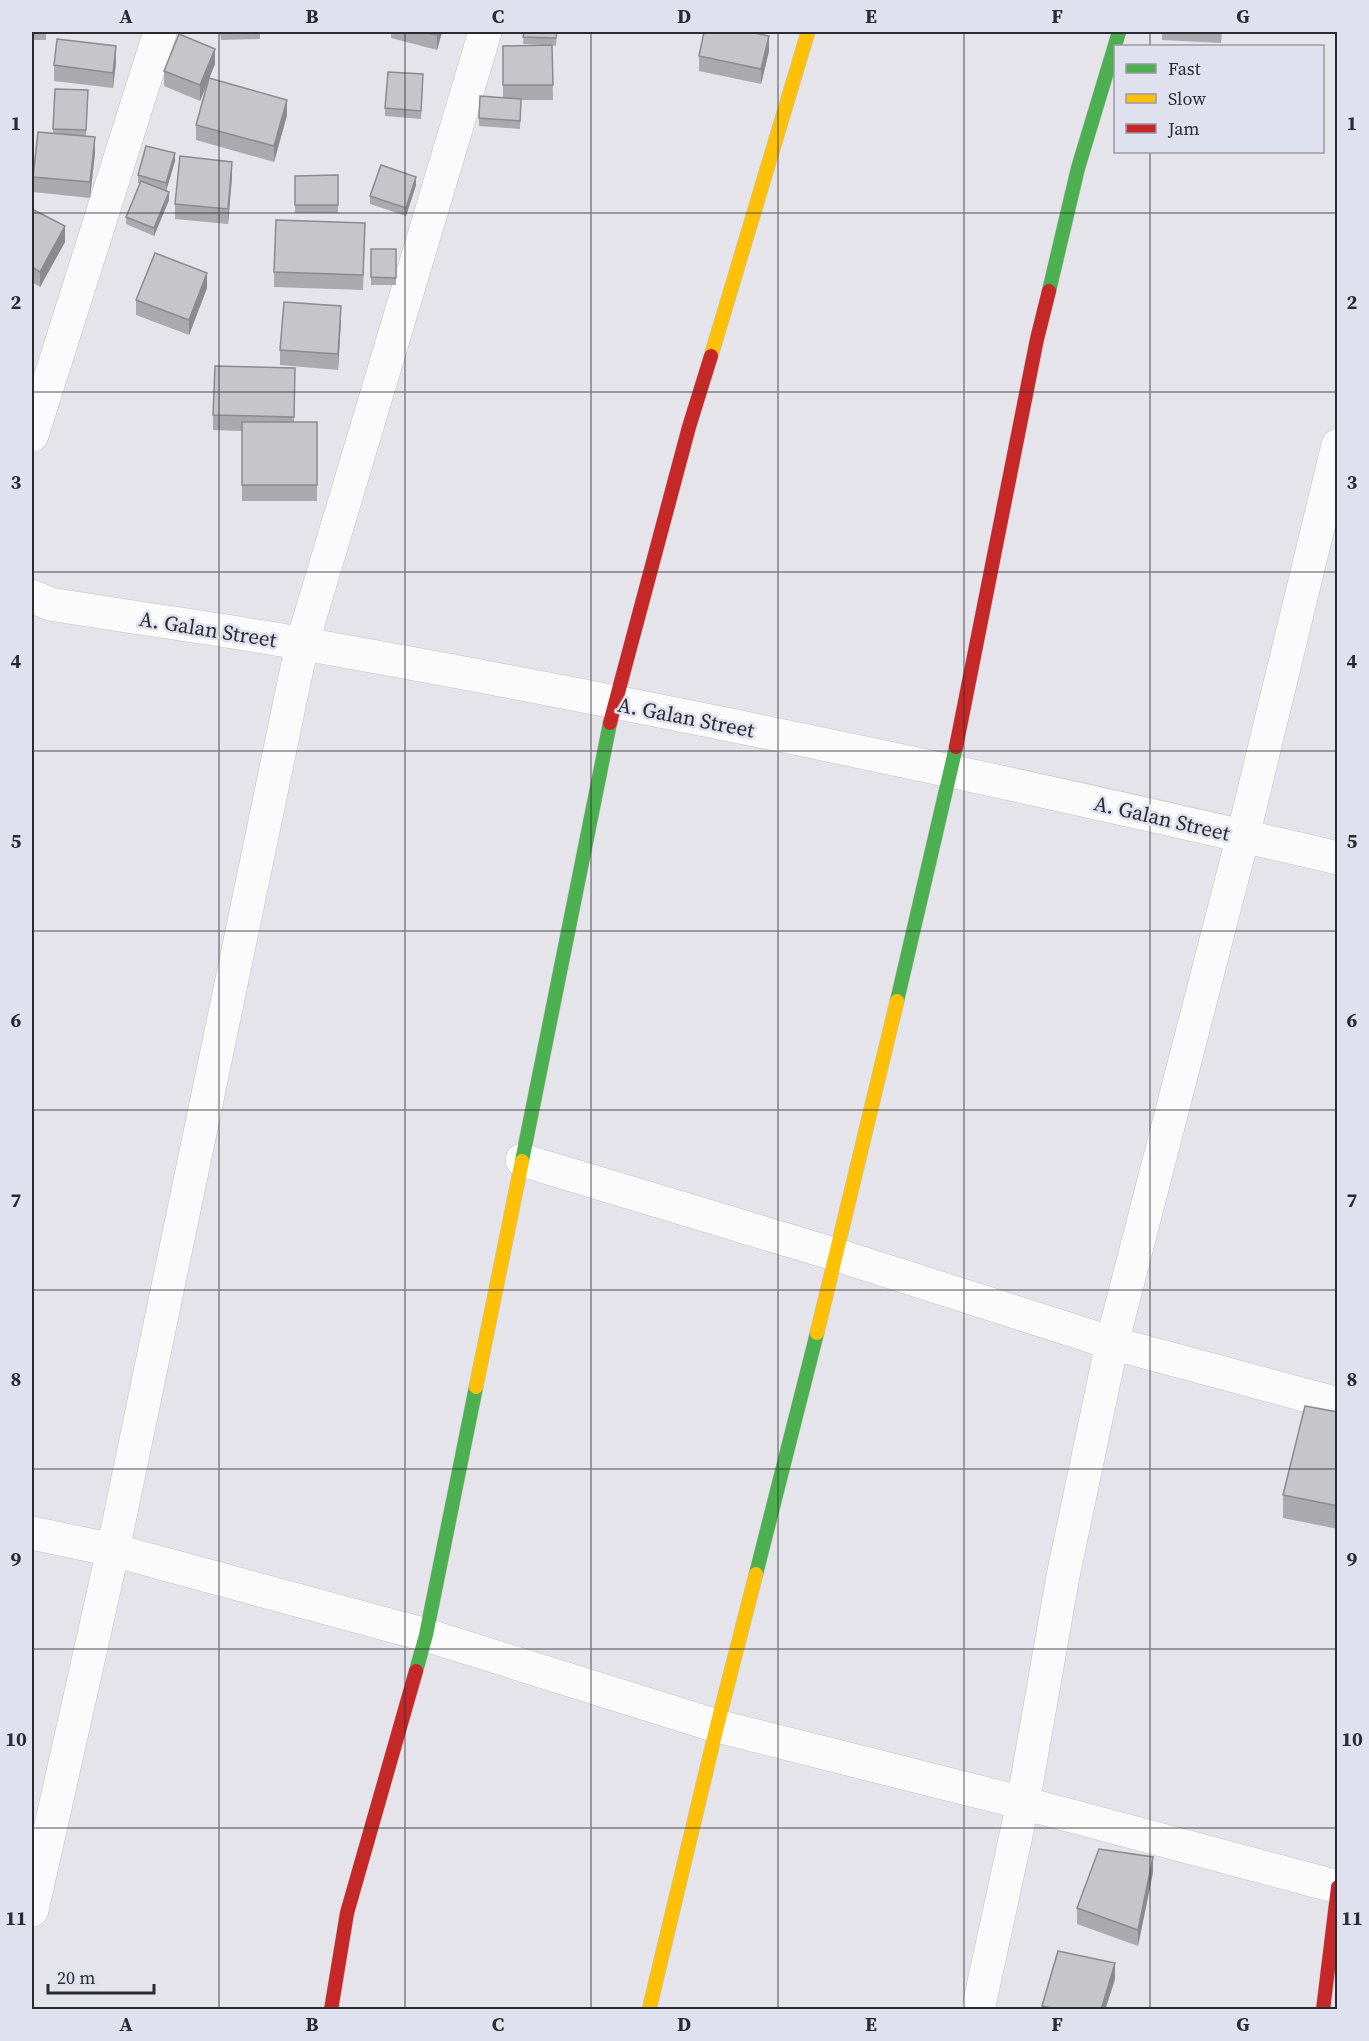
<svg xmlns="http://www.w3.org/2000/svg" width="1369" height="2041" viewBox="0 0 1369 2041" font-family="'Source Serif 4',serif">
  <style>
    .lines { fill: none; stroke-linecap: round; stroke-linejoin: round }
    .street-casing { stroke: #c1c1c6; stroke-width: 34 }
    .fast-casing { stroke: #c1c1c6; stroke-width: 15 }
    .slow-casing { stroke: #c1c1c6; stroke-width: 15 }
    .jam-casing { stroke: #c1c1c6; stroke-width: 15 }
    .street { stroke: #fbfbfc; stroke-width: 33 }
    .fast { stroke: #4caf50; stroke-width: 14 }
    .slow { stroke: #ffc107; stroke-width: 14 }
    .jam { stroke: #c62828; stroke-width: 14 }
    .wall { fill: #aaa9ad }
    .shaded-wall { fill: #8b8a8d }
    .building { fill: #c6c5c9; stroke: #8b8a8d; stroke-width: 1.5 }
    .grid { fill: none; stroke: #2b2c31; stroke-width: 1.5; stroke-opacity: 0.55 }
    .labels { text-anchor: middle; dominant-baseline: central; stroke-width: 5; stroke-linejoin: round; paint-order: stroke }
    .street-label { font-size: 21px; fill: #2b2c31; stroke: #e0e1ee }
    .neatline { fill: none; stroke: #2b2c31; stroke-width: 2 }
    .grid-label { font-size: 20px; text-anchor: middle; font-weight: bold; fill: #2b2c31 }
  </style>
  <rect width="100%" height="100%" fill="#e4e4ea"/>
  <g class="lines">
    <defs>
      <g id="street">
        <polyline points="32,435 160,32"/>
        <path d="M32,596l18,8c85,14 170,25 254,40 346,61 691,134 1034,214"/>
        <polyline points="522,1160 837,1255 1112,1343 1338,1404"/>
        <polyline points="32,1533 113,1550 426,1635 717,1726 1023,1803 1338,1887"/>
        <polyline points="32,1910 113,1550 302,644 485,32"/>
        <polyline points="978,2010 1023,1803 1063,1576 1112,1343 1243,836 1338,445"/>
      </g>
      <g id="fast">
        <polyline points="1049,291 1078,168 1119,32"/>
        <polyline points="897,1001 956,747"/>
        <polyline points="522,1161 610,723"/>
        <polyline points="756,1574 817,1333"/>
        <polyline points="416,1671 426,1635 476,1387"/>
      </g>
      <g id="slow">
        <polyline points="711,356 808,32"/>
        <polyline points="817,1333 897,1001"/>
        <polyline points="476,1387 522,1161"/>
        <polyline points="649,2010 717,1726 756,1574"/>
      </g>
      <g id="jam">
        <polyline points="610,723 689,427 711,356"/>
        <polyline points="956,747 1037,339 1049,291"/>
        <polyline points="331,2010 347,1913 416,1671"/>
        <polyline points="1323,2010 1338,1887"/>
      </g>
    </defs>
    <use href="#street" class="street-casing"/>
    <use href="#fast" class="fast-casing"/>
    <use href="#slow" class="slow-casing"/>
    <use href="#jam" class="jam-casing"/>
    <use href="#street" class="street"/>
    <use href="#fast" class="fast"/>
    <use href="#slow" class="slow"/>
    <use href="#jam" class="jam"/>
  </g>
  <g class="wall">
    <rect x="32" y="32" width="14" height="8"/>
    <polygon points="220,32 260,32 260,39 221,40"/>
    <polygon points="391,32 442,32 437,50 391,38"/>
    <polygon points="524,32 557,32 556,46 552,45 553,100 521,100 520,129 479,126 479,118 503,98 503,46 544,45 523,44"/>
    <polygon points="1162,32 1222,32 1221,43 1162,40"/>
    <polygon points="769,51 761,84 699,71 699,56"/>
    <polygon points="116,62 113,88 54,81 54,65"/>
    <polygon points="215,64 209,78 287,115 274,162 196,140 196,125 209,80 200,101 164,86 164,71"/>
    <polygon points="423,82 421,119 385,116 385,108"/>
    <polygon points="55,89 88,90 86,137 95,153 90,198 33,192 33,177 53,133"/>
    <polygon points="175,161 166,191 169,200 154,236 126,224 126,217 140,183 138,183 138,175"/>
    <polygon points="338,175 338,213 295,213 295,176"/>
    <polygon points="232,177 228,224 175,219 175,204"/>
    <polygon points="416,185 406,216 370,204 370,196"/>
    <polygon points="32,209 65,242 40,287 32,282"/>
    <polygon points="365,238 363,290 274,287 274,272"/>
    <rect x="371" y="249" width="25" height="36"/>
    <polygon points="207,288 189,335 136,315 136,300"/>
    <polygon points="341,321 338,370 280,365 280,350"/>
    <polygon points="295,383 294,422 317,422 317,501 242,501 242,431 213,430 213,415"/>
    <polygon points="1338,1412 1338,1529 1283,1518 1283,1495"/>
    <polygon points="1153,1872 1138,1946 1077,1924 1077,1908"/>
    <polygon points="1115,1979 1105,2010 1042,2010 1042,2006"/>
  </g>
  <g class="shaded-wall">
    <polygon points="438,32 442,32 437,50 437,35"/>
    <polygon points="769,36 769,51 761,84 761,69"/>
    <polygon points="116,46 116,62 113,88 113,73"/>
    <polygon points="215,49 215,64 200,101 200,85"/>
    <polygon points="287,100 287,115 274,162 274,146"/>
    <polygon points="95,137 95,153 90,198 90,182"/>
    <polygon points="175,153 175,161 166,191 166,183"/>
    <polygon points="232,162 232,177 228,224 228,209"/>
    <polygon points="416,177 416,185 406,216 406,208"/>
    <polygon points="169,192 169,200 154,236 154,228"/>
    <polygon points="65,226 65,242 40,287 40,272"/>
    <polygon points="207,273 207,288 189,335 189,320"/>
    <polygon points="341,306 341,321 338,370 338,354"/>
    <polygon points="1153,1857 1153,1872 1138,1946 1138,1930"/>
    <polygon points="1115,1963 1115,1979 1105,2010 1101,2010"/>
  </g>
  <g class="building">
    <polygon points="423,32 438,32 437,35"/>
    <polygon points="524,32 557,32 556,38 523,37"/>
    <polygon points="704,32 751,32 769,36 761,69 699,56"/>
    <polygon points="179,34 215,49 200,85 164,71"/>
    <polygon points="57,39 116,46 113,73 54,65"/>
    <polygon points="552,45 553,85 503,85 503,46"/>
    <polygon points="388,72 423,74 421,111 385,108"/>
    <polygon points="209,78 287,100 274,146 196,125"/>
    <polygon points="55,89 88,90 86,130 53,129"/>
    <polygon points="480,96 521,99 520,121 479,118"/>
    <polygon points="38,132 95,137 90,182 33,177"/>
    <polygon points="146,146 175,153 166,183 138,175"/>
    <polygon points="180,156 232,162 228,209 175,204"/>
    <polygon points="381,165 416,177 406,208 370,196"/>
    <polygon points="338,175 338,205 295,205 295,176"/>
    <polygon points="141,181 169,192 154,228 126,217"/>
    <polygon points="32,209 65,226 40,272 32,267"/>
    <polygon points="276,220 365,223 363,275 274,272"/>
    <polygon points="371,249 396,249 396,278 371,277"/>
    <polygon points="155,253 207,273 189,320 136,300"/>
    <polygon points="284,302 341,306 338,354 280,350"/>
    <polygon points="215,366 295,368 294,417 213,415"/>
    <rect x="242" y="422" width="75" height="63"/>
    <polygon points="1305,1406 1338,1412 1338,1506 1283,1495"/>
    <polygon points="1099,1849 1153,1857 1138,1930 1077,1908"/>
    <polygon points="1058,1951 1115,1963 1101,2010 1063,2010 1042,2006"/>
  </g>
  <path class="grid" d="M219,32v1978M405,32v1978M591,32v1978M778,32v1978M964,32v1978M1150,32v14M1150,152v1858M32,213h1306M32,392h1306M32,572h1306M32,751h1306M32,931h1306M32,1110h1306M32,1290h1306M32,1469h1306M32,1649h1306M32,1828h1306"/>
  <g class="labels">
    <g class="street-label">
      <text transform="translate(208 629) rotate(9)">A. Galan Street</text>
      <text transform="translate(686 717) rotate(11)">A. Galan Street</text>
      <text transform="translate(1162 818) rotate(13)">A. Galan Street</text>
    </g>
  </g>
  <rect width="1369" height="2041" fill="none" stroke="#e0e1ee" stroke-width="66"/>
  <rect x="1114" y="45" width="210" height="108" fill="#e0e1ee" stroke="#9899a2" stroke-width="1.5"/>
  <rect x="1126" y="64" width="30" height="9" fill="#4caf50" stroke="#9899a2" stroke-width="1.5"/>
  <text x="1168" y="75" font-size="18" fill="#2b2c31">Fast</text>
  <rect x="1126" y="94" width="30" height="9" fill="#ffc107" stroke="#9899a2" stroke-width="1.5"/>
  <text x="1168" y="105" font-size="18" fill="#2b2c31">Slow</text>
  <rect x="1126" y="124" width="30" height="9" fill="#c62828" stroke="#9899a2" stroke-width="1.5"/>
  <text x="1168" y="135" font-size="18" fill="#2b2c31">Jam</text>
  <path d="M48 1984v9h106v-9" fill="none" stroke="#2b2c31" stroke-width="3"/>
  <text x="57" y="1984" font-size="18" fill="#2b2c31" stroke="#e0e1ee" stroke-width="4.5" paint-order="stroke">20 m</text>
  <rect x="33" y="33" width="1303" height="1975" class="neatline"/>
  <g class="grid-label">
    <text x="126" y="23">A</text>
    <text x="312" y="23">B</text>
    <text x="498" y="23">C</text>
    <text x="684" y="23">D</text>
    <text x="871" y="23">E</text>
    <text x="1057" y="23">F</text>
    <text x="1243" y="23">G</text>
    <text x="16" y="130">1</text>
    <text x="1352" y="130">1</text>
    <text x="16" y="309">2</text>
    <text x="1352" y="309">2</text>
    <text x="16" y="489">3</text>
    <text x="1352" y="489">3</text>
    <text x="16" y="668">4</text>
    <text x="1352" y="668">4</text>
    <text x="16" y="848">5</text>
    <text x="1352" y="848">5</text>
    <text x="16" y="1027">6</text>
    <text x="1352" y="1027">6</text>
    <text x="16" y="1207">7</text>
    <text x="1352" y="1207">7</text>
    <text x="16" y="1386">8</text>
    <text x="1352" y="1386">8</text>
    <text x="16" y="1566">9</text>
    <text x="1352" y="1566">9</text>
    <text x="16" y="1746">10</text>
    <text x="1352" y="1746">10</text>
    <text x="16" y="1925">11</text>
    <text x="1352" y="1925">11</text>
    <text x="126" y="2031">A</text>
    <text x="312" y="2031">B</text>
    <text x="498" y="2031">C</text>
    <text x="684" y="2031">D</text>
    <text x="871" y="2031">E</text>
    <text x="1057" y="2031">F</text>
    <text x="1243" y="2031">G</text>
  </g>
</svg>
